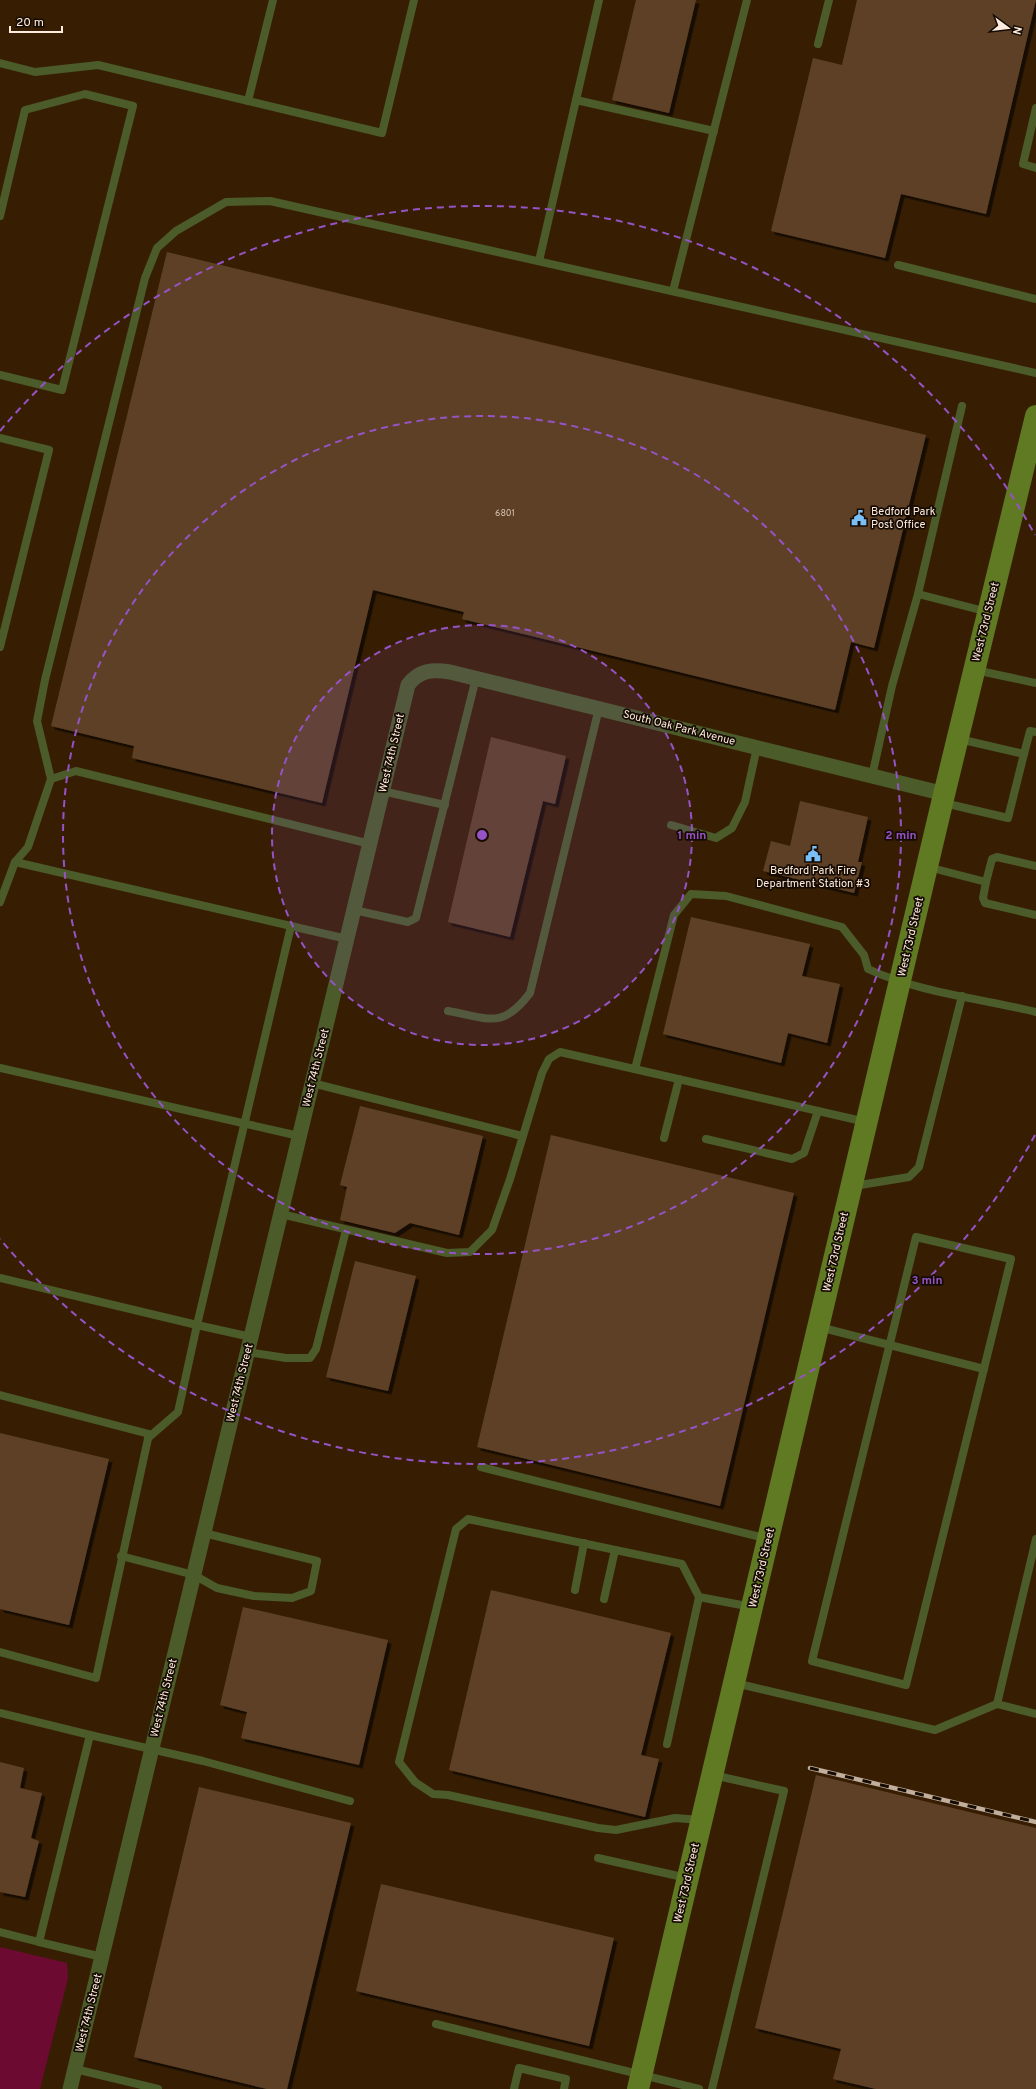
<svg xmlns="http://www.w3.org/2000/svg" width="1036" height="2089" viewBox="0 0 1036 2089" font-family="Overpass,sans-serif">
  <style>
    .green { fill: #6d0a32 }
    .building { fill: #5d4127; filter: url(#shadow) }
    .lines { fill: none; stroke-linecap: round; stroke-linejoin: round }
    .lane { stroke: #4b5b29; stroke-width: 8 }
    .street { stroke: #4b5b29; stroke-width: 15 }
    .secondary { stroke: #607923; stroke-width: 22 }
    .rail-casing { stroke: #c2ae9c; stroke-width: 4.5 }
    .rail { stroke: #160b03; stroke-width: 3; stroke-dasharray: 9; stroke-linecap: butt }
    .ring { fill: none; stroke: #9553c5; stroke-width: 2; stroke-dasharray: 7 5 }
    .labels { text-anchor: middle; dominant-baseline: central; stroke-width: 3.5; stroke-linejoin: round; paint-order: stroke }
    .number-label { font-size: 9px; fill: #d6c2b0 }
    .poi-label { font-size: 11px; fill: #feedde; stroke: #160b03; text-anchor: start }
    .street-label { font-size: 11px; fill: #feedde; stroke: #160b03 }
    .centre { fill: #9553c5; stroke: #160b03; stroke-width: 2 }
    .ring-label { font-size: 12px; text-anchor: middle; font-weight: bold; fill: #9553c5; stroke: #160b03; stroke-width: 3.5; stroke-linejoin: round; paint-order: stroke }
  </style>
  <defs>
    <filter id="shadow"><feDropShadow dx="3.5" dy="3.5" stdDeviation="0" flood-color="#0009"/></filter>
  </defs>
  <rect width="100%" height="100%" fill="#371e03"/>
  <polygon class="green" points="0,1947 67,1963 68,1978 40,2089 0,2089"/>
  <g class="building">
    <polygon points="636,0 696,0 669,113 612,100"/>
    <polygon points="857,0 1036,0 986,214 901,194 885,258 771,231 813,58 842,65"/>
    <polygon points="167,252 926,435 874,648 851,642 835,710 462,619 464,612 373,590 322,803 132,758 134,746 51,726"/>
    <polygon points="491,737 566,756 555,804 543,801 510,937 448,922"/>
    <polygon points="800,801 868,817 858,862 862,862 854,893 763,871 771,841 790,846"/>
    <polygon points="691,917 810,944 802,976 840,984 827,1043 788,1033 781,1063 663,1034"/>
    <polygon points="360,1106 483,1136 459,1235 410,1223 395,1233 340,1220 347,1187 340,1185"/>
    <polygon points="551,1135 794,1193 720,1506 477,1447"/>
    <polygon points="355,1261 416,1276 388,1391 326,1377"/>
    <polygon points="0,1433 109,1459 69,1625 0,1609"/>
    <polygon points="491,1590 671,1633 641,1755 659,1759 645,1817 449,1770"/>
    <polygon points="243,1607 388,1640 359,1765 241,1738 247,1712 220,1705"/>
    <polygon points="0,1762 24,1768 20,1788 42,1793 31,1838 39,1841 25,1897 0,1892"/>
    <polygon points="816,1775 1036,1828 1036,2089 876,2089 833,2079 841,2049 755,2028"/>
    <polygon points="199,1787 351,1823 287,2089 267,2089 134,2057"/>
    <polygon points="381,1884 614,1938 589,2046 356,1991"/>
  </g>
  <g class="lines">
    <g class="lane">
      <polyline points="818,44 829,0"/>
      <polyline points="0,63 35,72 98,65 382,133 414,0"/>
      <polyline points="576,100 714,131"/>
      <polyline points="248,101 273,0"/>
      <polyline points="1036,108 1023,164 1036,168"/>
      <polyline points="0,216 25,110 85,94 133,106 62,390 0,375"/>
      <polyline points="539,261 599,0"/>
      <polyline points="898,265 1036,299"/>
      <polyline points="673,291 747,0"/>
      <polyline points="962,406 918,594 988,612"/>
      <polyline points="0,438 49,450 0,647"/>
      <polyline points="975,670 1036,683"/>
      <polyline points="1024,754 1030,731 1036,732"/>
      <polyline points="872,776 892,686 918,594"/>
      <polyline points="51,779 76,771 370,844"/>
      <polyline points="382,791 445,805"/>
      <polyline points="944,803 1008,818 1024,754 959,739"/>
      <polyline points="671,825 716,838 732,828 745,802 757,747"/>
      <polyline points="928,867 986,882 983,898 985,903 1036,915"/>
      <polyline points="986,882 992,859 997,857 1036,866"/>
      <polyline points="0,902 15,862"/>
      <polyline points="354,910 408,922 416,918 476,678"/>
      <polyline points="347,939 15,862 28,847 51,779 37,721 45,680 145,278 157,248 176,231 226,202 270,201 1036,373"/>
      <path d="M448,1011c41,7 54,19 82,-18l69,-285"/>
      <polyline points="0,1068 299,1136"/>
      <path d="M635,1069l39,-154 17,-21 35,2 116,31 22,28 4,14c49,23 115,30 168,43"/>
      <polyline points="312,1083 522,1136"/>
      <polyline points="664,1138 679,1079"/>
      <polyline points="706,1139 792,1159 804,1153 818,1111"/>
      <polyline points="854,1186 909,1177 919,1167 962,996"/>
      <polyline points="281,1214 447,1253 470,1252 492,1230 510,1179 542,1073 549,1059 560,1052 866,1122"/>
      <polygon points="916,1237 1011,1259 906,1685 812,1661"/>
      <polyline points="0,1278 197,1325 178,1412 148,1438"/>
      <polyline points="819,1327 984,1369"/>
      <polyline points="251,1337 197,1325 291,926"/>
      <polyline points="247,1352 286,1358 310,1358 316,1349 346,1230"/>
      <polyline points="0,1395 149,1434 96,1678 0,1652"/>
      <polyline points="481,1467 768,1539"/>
      <polyline points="121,1556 194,1575 217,1588 254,1596 292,1598 311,1591 317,1561 204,1533"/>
      <polyline points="575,1590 584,1543"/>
      <polyline points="604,1599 615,1550"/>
      <polyline points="735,1683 935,1730 997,1704 1036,1714"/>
      <polyline points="997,1704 1036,1539"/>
      <polyline points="0,1713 90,1735"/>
      <polyline points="667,1744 699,1597"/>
      <polyline points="700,1820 675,1818 616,1830 598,1828 448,1795 433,1794 415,1782 399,1762 456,1529 468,1519 682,1564 699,1597 752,1607"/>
      <polyline points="598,1858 687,1878"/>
      <polyline points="0,1932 39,1942"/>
      <polyline points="102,1957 39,1942 90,1735 203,1761 350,1801"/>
      <polyline points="436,2024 699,2089"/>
      <polyline points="75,2069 158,2089"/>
      <polyline points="514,2089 519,2068 566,2079 564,2089"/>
      <polyline points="712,2089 784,1791 713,1775"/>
    </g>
    <path class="street" d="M70,2089l338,-1404c11,-15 25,-16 42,-13l495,122"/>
    <polyline class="secondary" points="638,2089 942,803 1036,416"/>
    <defs>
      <polyline id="rail" points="810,1768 1036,1822"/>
    </defs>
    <use href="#rail" class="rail-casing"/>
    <use href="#rail" class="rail"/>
  </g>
  <circle cx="482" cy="835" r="210" fill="#9553c5" fill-opacity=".12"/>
  <g class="ring">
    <circle cx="482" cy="835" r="210"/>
    <circle cx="482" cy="835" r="419"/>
    <path d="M1035 1135A629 629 0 0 1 0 1239M0 431A629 629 0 0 1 1035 535"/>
  </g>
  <defs>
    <symbol id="civic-bare" viewBox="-9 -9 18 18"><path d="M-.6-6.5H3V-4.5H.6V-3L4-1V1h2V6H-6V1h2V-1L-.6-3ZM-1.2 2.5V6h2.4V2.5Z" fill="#79bff8" stroke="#160b03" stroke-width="2.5" paint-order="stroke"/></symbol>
  </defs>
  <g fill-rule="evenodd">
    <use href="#civic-bare" x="848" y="507" width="22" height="22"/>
    <use href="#civic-bare" x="802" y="843" width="22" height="22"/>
  </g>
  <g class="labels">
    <g class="number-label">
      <text x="505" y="513">6801</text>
    </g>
    <g class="poi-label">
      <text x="871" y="512">Bedford Park<tspan x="871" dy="13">Post Office</tspan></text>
      <text x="813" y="871" text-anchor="middle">Bedford Park Fire<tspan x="813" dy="13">Department Station #3</tspan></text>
    </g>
    <g class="street-label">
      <text transform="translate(986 622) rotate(-76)">West 73rd Street</text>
      <text transform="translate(679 728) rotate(14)">South Oak Park Avenue</text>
      <text transform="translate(392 753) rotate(-77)">West 74th Street</text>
      <text transform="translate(911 937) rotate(-77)">West 73rd Street</text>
      <text transform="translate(316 1068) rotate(-76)">West 74th Street</text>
      <text transform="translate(836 1252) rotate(-77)">West 73rd Street</text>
      <text transform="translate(240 1383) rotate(-76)">West 74th Street</text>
      <text transform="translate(762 1568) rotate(-77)">West 73rd Street</text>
      <text transform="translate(164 1698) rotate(-76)">West 74th Street</text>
      <text transform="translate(687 1883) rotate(-77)">West 73rd Street</text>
      <text transform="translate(89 2013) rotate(-76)">West 74th Street</text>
    </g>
  </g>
  <circle cx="482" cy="835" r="6" class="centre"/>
  <g class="ring-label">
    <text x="692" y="839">1 min</text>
    <text x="901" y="839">2 min</text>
    <text x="927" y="1284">3 min</text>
  </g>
  <g transform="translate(1008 28) rotate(105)" stroke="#160b03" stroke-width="3" paint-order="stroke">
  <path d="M0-3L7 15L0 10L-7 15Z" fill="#feedde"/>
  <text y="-6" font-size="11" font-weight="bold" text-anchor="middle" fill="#feedde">N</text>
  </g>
  <path d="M10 26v6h52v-6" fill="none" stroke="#feedde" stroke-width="2"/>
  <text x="16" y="26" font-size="12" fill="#feedde" stroke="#160b03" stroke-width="3" paint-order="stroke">20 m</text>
</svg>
